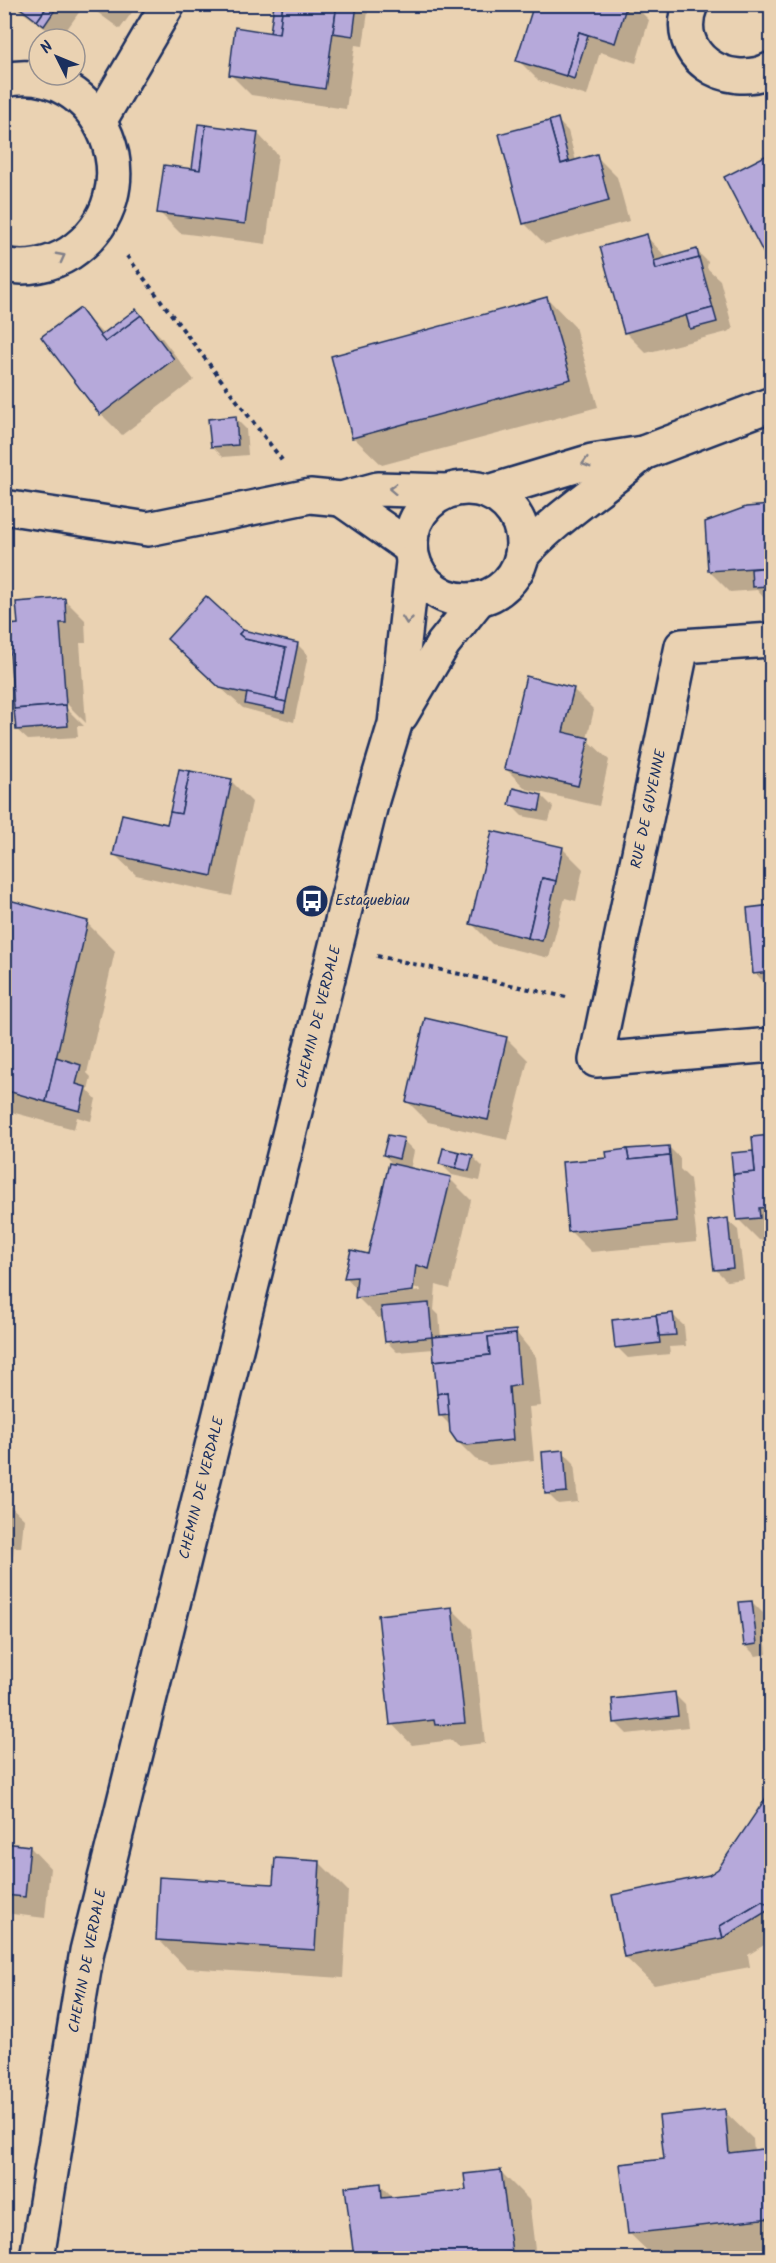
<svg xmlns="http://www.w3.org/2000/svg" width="776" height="2263" viewBox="0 0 776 2263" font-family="Kalam,sans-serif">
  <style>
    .shadow { fill: #0003; fill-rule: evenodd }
    .building { fill: #b6a9da; stroke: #1b2f5e; stroke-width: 1.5 }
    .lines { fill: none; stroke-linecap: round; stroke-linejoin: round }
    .minor-casing { stroke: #1b2f5e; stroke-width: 38 }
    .path { stroke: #1b2f5e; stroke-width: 4; stroke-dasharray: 4.5 4.5; stroke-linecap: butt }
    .minor { stroke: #ead2b2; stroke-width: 33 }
    .oneway { stroke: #828088 }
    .labels { text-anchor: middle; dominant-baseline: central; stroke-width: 4.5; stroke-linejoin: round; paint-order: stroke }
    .street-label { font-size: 15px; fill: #1b2f5e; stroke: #ead2b2 }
    .poi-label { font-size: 15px; fill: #1b2f5e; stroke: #ead2b2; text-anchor: start }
  </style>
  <rect width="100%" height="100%" fill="#ead2b2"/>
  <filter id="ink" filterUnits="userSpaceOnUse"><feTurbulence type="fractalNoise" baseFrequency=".0167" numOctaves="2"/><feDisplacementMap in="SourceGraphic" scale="12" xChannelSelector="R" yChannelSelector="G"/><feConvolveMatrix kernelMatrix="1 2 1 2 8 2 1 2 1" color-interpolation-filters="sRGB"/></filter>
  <g filter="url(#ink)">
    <g class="shadow">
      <polygon points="11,4 85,4 60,39"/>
      <polygon points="86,4 138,4 120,29"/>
      <polygon points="276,4 361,4 368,12 363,46 355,45 346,109 251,95 230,74 271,34"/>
      <polygon points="535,4 633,4 649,20 636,63 600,52 587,96 539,81 518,60"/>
      <polygon points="557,120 568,131 576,161 596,156 617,177 629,221 545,244 524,223"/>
      <polygon points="258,134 278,155 266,244 180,233 159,212 193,170"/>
      <polygon points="767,157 772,161 772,260 726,177"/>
      <polygon points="646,236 668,259 697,251 708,262 707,268 720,280 733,329 727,332 646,353 625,332"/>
      <polygon points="547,298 575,327 598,407 382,465 353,437"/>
      <polygon points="79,310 104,335 136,311 162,338 194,380 122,435 101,414 43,338"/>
      <polygon points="235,418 246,429 248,455 223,457 212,446"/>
      <polygon points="772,507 772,597 764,598 757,590 730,592 709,571"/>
      <polygon points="64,599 85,620 86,643 80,643 86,723 62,699 59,701 84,726 77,726 78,737 28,740 17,730 19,625"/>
      <polygon points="244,634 297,644 308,655 294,722 243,708 190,660"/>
      <polygon points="573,689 594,710 587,739 609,760 599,806 526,789 505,768"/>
      <polygon points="231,781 252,802 232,896 136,875 115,855 168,826"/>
      <polygon points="542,796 553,807 549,821 522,816 511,805"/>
      <polygon points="562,848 583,869 576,901 565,898 549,958 492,944 472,924"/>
      <polygon points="772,907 772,990 755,973"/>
      <polygon points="87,923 115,951 87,1073 91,1077 88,1090 96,1099 91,1121 77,1117 74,1129 4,1110 4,925"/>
      <polygon points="426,1020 507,1039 528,1060 508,1140 428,1122 407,1101"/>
      <polygon points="772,1137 772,1239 759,1240 738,1219 733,1154 755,1152"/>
      <path d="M403,1140l11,11 -4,19 40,9 21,21 -21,89 -14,-4 -2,25 5,5 2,23 74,-7 21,26 5,49 -12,1 5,53 -45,5 -14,-6 -21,-21 -3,-12 -11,-11 -6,-66 -37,3 -11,-11 -2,-24 -6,1 -21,-21v-8l-11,-12 23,-22 27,-88 -12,-12zM420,1288l1,3 -46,6 -3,-3z"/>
      <polygon points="669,1147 680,1158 680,1169 690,1179 697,1242 591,1252 570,1231 608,1159"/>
      <polygon points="473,1157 483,1167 480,1181 452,1175 441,1164"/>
      <polygon points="727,1220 738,1230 744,1279 727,1281 716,1270"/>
      <polygon points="673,1315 684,1326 686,1346 669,1347 670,1354 628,1358 617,1347"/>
      <polygon points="563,1452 574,1463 578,1502 558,1504 547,1493"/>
      <polygon points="4,1500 24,1519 21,1548 14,1547 6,1627"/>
      <polygon points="752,1602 763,1613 767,1654 756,1656 745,1645"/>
      <polygon points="451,1608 472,1629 485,1743 458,1746 452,1740 412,1745 392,1724"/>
      <polygon points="674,1694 685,1705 688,1727 627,1734 616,1723"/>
      <polygon points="772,1791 772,1940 748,1955 750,1967 654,1985 625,1957 719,1870"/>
      <polygon points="4,1844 30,1847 50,1868 45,1918 4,1913"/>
      <polygon points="320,1863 348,1891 343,1978 186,1968 158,1939"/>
      <polygon points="724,2111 753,2139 754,2152 772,2150 772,2249 686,2258 655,2258 629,2233 666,2161"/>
      <polygon points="501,2172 529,2200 536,2258 355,2258 347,2188 380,2184 394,2198 467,2191"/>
    </g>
    <g class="building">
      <polygon points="15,4 49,4 37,21"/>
      <polygon points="49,4 59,4 44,26 37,21"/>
      <polygon points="274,4 283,4 279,34 270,33"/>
      <polygon points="283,4 337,4 325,89 229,75 235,27 279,34"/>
      <polygon points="337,4 357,4 353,36 333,33"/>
      <polygon points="534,4 627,4 615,43 579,32 566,76 516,61"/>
      <polygon points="579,32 588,35 574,79 566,76"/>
      <polygon points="558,118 569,161 561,164 549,121"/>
      <polygon points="549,121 561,164 597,154 609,201 523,224 499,134"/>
      <polygon points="198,124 206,125 200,170 192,169"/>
      <polygon points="206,125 258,132 245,224 157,213 164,165 200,170"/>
      <polygon points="767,155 772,163 772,253 765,256 724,177"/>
      <polygon points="647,234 656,269 699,258 713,308 624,333 600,247"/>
      <polygon points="697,249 699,258 656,269 654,261"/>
      <polygon points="547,297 571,379 352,438 331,356"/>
      <polygon points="80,308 105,342 141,315 174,359 100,415 41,337"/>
      <polygon points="713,308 717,322 690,329 686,315"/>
      <polygon points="136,309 141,315 105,342 100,336"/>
      <polygon points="236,416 238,445 211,447 208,419"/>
      <polygon points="772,505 772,567 708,571 705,522 746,507"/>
      <polygon points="772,567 772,586 752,587 751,569"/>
      <polygon points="206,596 243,630 239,634 245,639 286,648 276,700 220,688 167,639"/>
      <polygon points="65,598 66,623 60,623 66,705 14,709 8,625 18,624 16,602"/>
      <polygon points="243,630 298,643 286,702 276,700 286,648 245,639 239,634"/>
      <polygon points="526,676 574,688 563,732 589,738 578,786 504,769"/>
      <polygon points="247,693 286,702 284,712 245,704"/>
      <polygon points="66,705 68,726 16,730 14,709"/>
      <polygon points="179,769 190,771 181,814 170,812"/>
      <polygon points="190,771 232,779 212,876 113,855 122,814 167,824 170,812 181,814"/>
      <polygon points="513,788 542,795 539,811 509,805"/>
      <polygon points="492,831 563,847 556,881 542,878 528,938 470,924"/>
      <polygon points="542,878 556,881 542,941 528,938"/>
      <polygon points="9,900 88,921 46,1102 4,1090 4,919"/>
      <polygon points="772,905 772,972 753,974 747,908"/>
      <polygon points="425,1018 507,1037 488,1120 406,1102"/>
      <polygon points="56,1057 81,1065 76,1084 86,1087 80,1111 46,1102"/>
      <polygon points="388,1135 404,1138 399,1159 383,1155"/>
      <polygon points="772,1135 772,1207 759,1208 760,1218 737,1220 733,1174 755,1172 752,1137"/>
      <polygon points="669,1146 670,1156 629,1160 627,1149"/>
      <polygon points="443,1148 460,1152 456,1168 439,1164"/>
      <polygon points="627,1149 629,1160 670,1156 677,1221 568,1232 562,1162 607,1158 606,1152"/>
      <polygon points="753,1151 755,1172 733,1174 731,1153"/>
      <polygon points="460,1152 473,1155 469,1171 456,1168"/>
      <polygon points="389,1163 451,1177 429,1269 416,1265 413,1291 355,1298 357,1277 344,1278 351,1250 368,1254"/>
      <polygon points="728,1218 733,1268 714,1270 708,1221"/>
      <polygon points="429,1303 432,1337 385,1342 381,1307"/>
      <polygon points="673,1313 676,1335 659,1336 656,1315"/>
      <polygon points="656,1315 660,1343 615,1348 612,1320"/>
      <polygon points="516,1330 516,1334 488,1337 490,1355 434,1361 432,1337"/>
      <polygon points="516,1334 520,1385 509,1387 513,1440 467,1445 457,1442 450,1432 447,1392 437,1394 434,1361 490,1355 488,1337"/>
      <polygon points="447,1392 449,1415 439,1416 437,1394"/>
      <polygon points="564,1450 567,1492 545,1494 542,1452"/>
      <polygon points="752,1601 757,1644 744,1646 739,1602"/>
      <polygon points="452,1607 465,1723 435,1725 434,1720 390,1725 378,1615"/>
      <polygon points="675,1692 678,1716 614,1723 612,1699"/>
      <polygon points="772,1789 772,1907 762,1901 720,1926 723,1938 624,1957 612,1895 709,1875 718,1869"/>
      <polygon points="4,1843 30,1846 25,1897 4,1895"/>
      <polygon points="275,1858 320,1861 315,1950 156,1940 159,1877 273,1884"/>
      <polygon points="762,1901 772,1908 723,1938 720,1926"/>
      <polygon points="725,2109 729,2153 772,2148 772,2218 628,2234 620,2164 664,2159 659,2116"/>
      <polygon points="501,2170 512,2252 465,2258 354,2258 345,2187 381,2183 382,2198 466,2190 464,2174"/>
    </g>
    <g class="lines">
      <defs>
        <g id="minor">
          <path d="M691,4c-21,51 36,88 81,65"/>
          <path d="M4,80c97,-21 154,114 66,173 -19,12 -44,17 -66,12"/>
          <polyline points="100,120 168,4"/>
          <circle cx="467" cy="544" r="56"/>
          <polyline points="489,492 592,461 643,453 772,404"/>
          <polyline points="341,499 411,548"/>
          <polyline points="4,507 148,529 310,496 341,499 378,489 447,491"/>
          <path d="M522,555c35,-39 82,-67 121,-102"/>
          <polyline points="772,640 682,646 596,1060 772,1045"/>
          <polyline points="401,715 443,644 479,599"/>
          <polyline points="37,2258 87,1951 372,800 395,724 413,562"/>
        </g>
      </defs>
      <use href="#minor" class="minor-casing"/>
      <g class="path">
        <polyline points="127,256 282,460"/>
        <polyline points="377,956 566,997"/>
      </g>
      <use href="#minor" class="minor"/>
    </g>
    <defs><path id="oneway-chevron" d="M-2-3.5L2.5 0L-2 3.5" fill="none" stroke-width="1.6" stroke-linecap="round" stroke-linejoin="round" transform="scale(1.5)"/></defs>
    <g class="oneway">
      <use href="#oneway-chevron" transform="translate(61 257) rotate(-28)"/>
      <use href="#oneway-chevron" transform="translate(586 463) rotate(164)"/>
      <use href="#oneway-chevron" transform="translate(393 489) rotate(-178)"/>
      <use href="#oneway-chevron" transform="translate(407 620) rotate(96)"/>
    </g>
  </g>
  <defs>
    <symbol id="bus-disc" viewBox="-11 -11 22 22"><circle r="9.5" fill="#1b2f5e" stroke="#ead2b2"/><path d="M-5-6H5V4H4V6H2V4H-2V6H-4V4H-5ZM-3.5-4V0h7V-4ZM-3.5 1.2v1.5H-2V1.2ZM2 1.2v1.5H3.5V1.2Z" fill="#fff"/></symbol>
  </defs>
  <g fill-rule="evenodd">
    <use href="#bus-disc" x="293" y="882" width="38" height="38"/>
  </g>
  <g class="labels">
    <g class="street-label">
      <text transform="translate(649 809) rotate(-78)">RUE DE GUYENNE</text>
      <text transform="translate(319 1017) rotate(-76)">CHEMIN DE VERDALE</text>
      <text transform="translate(202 1488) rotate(-76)">CHEMIN DE VERDALE</text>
      <text transform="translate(88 1961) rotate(-79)">CHEMIN DE VERDALE</text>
    </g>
    <g class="poi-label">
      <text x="335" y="901">Estaquebiau</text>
    </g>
  </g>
  <rect width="776" height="2263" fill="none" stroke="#ead2b2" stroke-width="24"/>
  <rect x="12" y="12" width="752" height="2239" fill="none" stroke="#1b2f5e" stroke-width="2" filter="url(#ink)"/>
  <g transform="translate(57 57) rotate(313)"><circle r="28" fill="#ead2b2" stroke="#979190" stroke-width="1.5"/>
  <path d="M0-4.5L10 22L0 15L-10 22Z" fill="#1b2f5e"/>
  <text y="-9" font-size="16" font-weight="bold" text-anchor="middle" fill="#1b2f5e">N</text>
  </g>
</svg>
